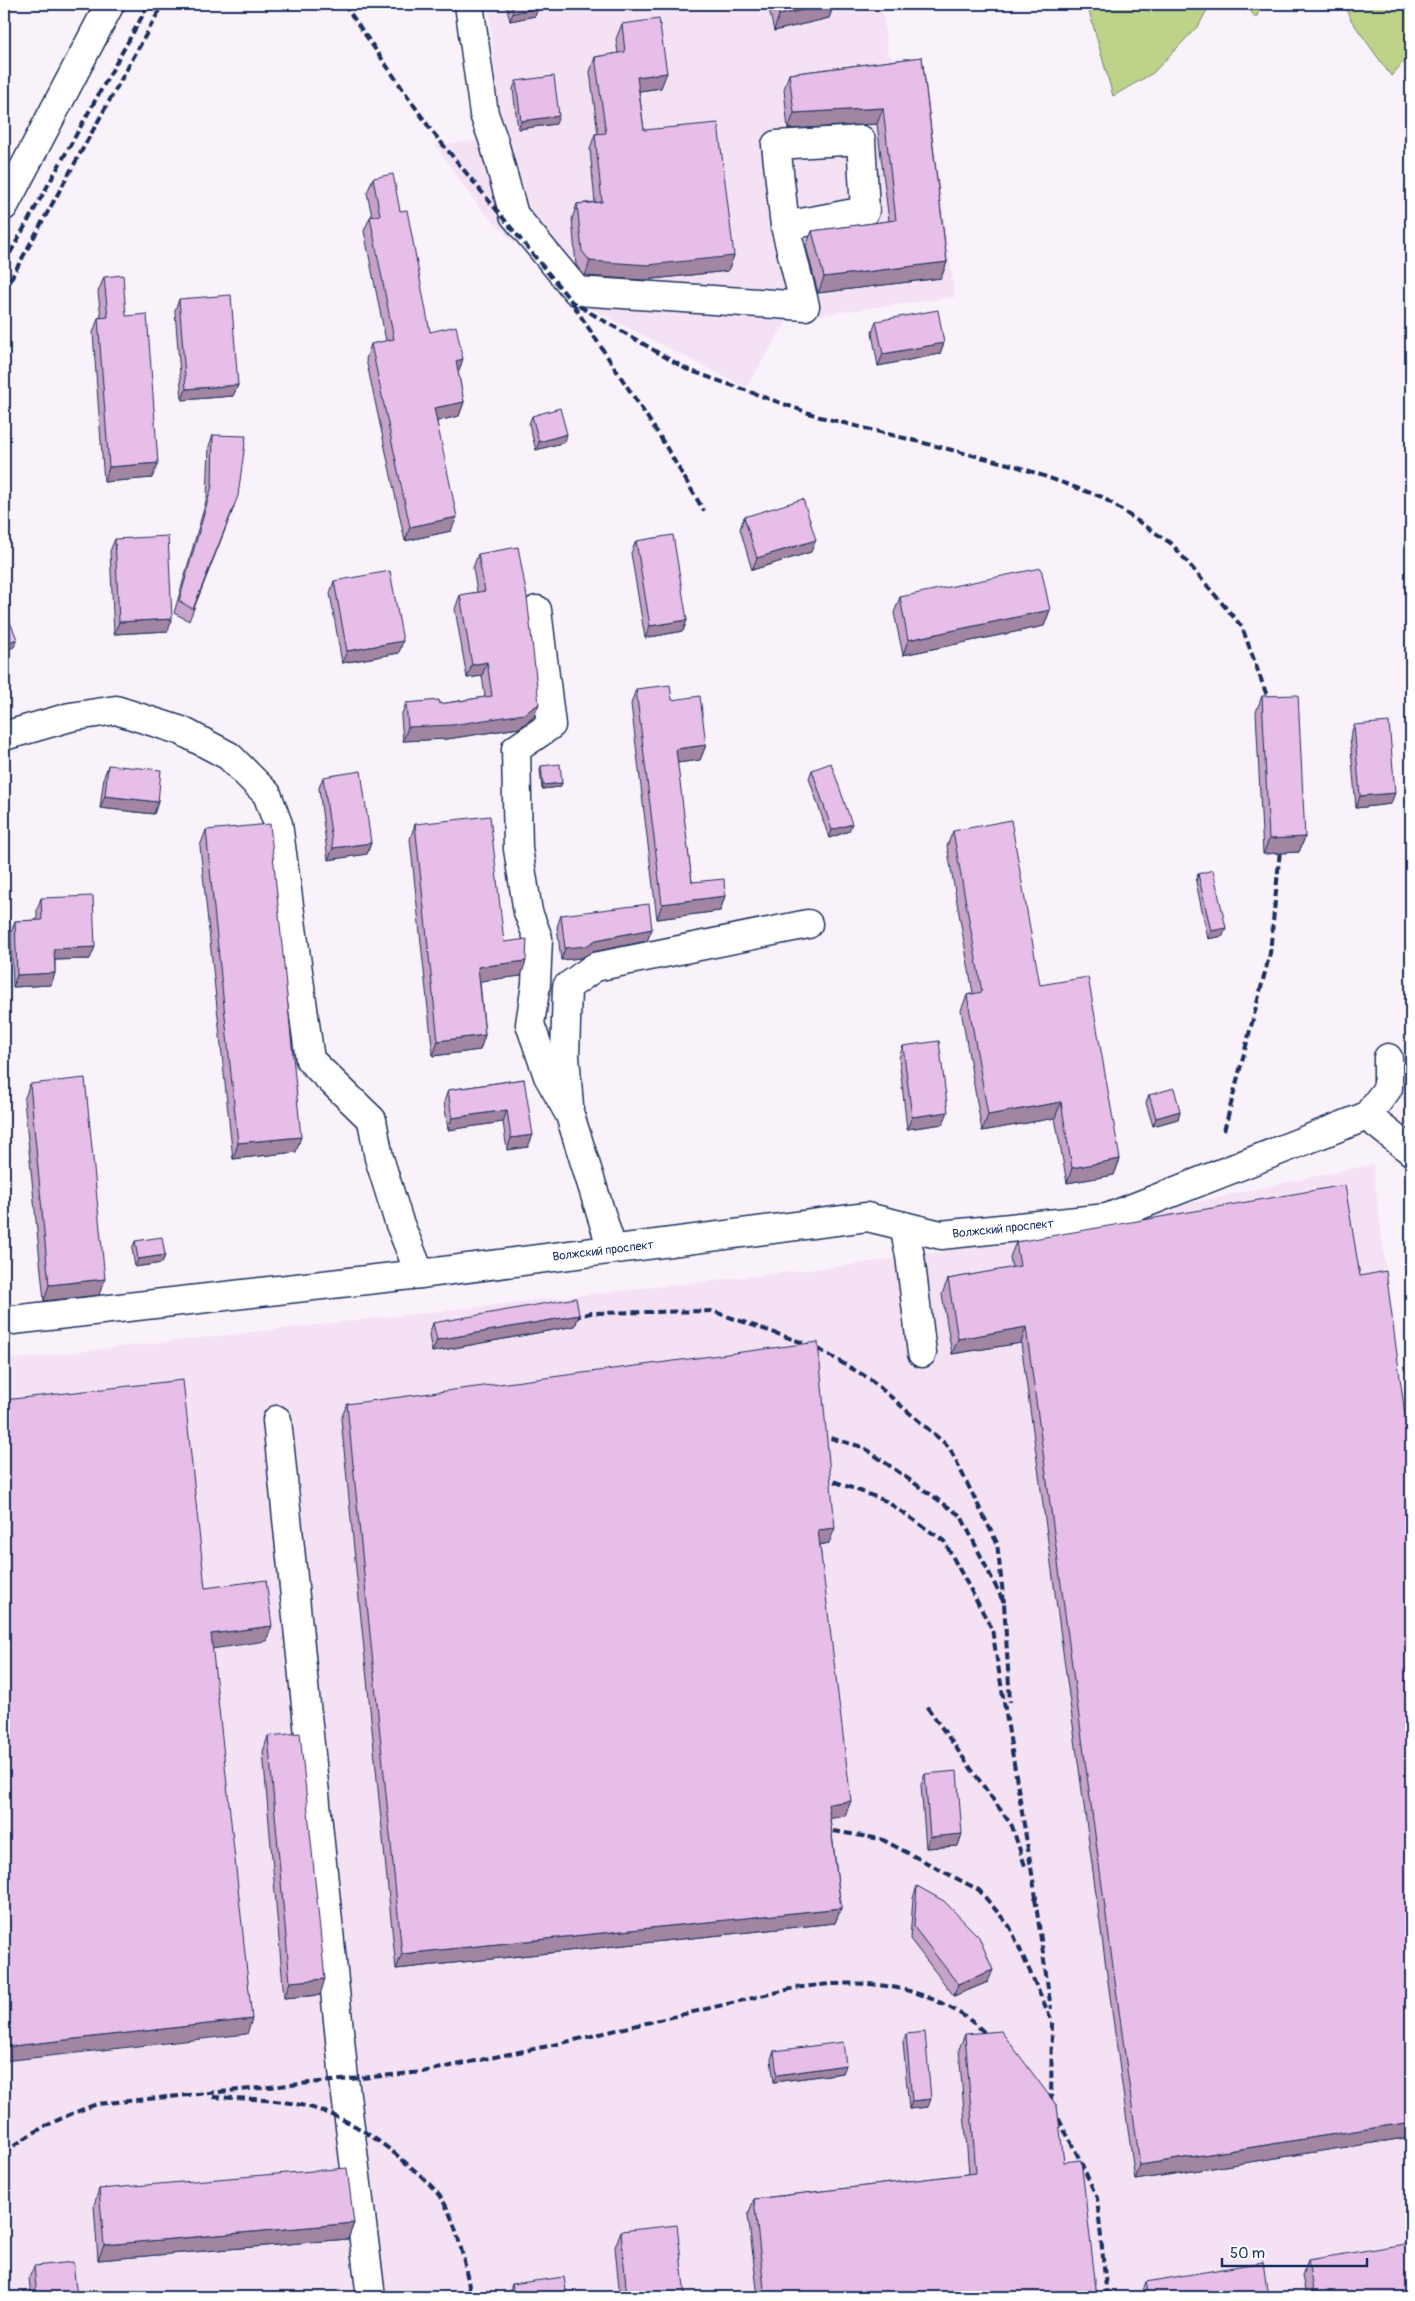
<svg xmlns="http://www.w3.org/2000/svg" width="1415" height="2301" viewBox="0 0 1415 2301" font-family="Pangolin,sans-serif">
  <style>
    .built { fill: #f4e2f4 }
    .green { fill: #bdd389; stroke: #6c8174 }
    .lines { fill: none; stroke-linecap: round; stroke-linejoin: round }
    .minor-casing { stroke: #1b2f5e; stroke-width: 31 }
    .minor { stroke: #fff; stroke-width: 28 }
    .rail { stroke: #1b2f5e; stroke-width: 4; stroke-dasharray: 8 4; stroke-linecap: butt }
    .wall { fill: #c6a3c7; stroke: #1b2f5e }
    .shaded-wall { fill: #a185a2; stroke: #1b2f5e }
    .building { fill: #e6bee7; stroke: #1b2f5e }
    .labels { text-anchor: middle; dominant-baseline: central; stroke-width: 5; stroke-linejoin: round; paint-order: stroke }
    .street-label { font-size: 12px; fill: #1b2f5e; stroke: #fff }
  </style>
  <rect width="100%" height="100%" fill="#faf2fa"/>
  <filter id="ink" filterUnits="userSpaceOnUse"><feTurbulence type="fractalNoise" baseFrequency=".02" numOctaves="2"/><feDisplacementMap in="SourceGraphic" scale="10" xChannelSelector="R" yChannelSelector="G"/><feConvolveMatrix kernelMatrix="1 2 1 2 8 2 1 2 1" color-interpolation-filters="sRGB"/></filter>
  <g filter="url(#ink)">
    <g class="built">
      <polygon points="489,4 882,4 888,54 909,70 924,67 955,297 788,319 746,388 594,310 542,271 479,207 435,145 493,139 498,127"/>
      <polygon points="1373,1164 1411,1474 1411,2297 4,2297 4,1360 850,1265 1008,1242"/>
    </g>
    <g class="green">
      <polygon points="1087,4 1210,4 1199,25 1153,73 1113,96"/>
      <polygon points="1245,4 1262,4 1256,18"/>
      <polygon points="1344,4 1411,4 1411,54 1391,76 1351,20"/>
    </g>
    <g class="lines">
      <defs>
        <g id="minor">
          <polyline points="469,4 484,114 493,139 514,215 577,291 805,306 785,226 865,211 861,140 776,145 785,226"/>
          <polyline points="4,206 110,4"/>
          <polyline points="537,610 551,725 516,749 518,849 528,912 538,938 536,984 530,1024 548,1076 570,1115 612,1249"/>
          <polyline points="4,736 70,717 116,710 182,731 229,756 267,794 278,824 310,1060 372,1120 379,1158 399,1222 420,1274"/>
          <polyline points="569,1106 565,1056 567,987 595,967 808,924"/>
          <polyline points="1367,1116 1388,1088 1388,1058"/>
          <polyline points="904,1226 910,1256 922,1353"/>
          <polyline points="4,1321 420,1274 867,1217 941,1235 1107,1218 1367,1116 1411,1151"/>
          <polyline points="277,1420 344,2079 371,2297"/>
        </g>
      </defs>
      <use href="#minor" class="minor-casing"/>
      <use href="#minor" class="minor"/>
      <g class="rail">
        <polyline points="344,4 431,130 572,302 686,369 820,417 1016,466 1102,497 1172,544 1242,627 1270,704 1271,710"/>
        <polyline points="4,264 149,4"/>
        <polyline points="4,291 163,4"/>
        <polyline points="574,306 659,435 704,511"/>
        <polyline points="1224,1131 1270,953 1281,840"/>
        <polyline points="573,1318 590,1313 712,1311 815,1347 870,1379 949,1447 997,1543 1004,1603"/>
        <polyline points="819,1435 863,1447 961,1516 1004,1603 1010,1702"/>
        <polyline points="823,1477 886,1501 944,1541 992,1629 1037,1904"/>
        <polyline points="927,1707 1012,1826 1026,1869"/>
        <polyline points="833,1831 881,1839 979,1890 1010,1927 1052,2021 1051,2105"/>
        <polyline points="1035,1898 1051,2009"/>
        <path d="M213,2097c35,2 75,2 109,14 31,11 59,30 84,52 12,10 26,22 35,35 16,23 24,66 29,94"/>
        <polyline points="1053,2108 1080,2160 1097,2198 1107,2297"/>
        <path d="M4,2153c30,-23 57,-36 93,-49l325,-32 131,-27 242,-57c63,-9 117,-7 172,30 9,6 18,15 26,23"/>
      </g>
    </g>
    <g class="wall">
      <polygon points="506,4 538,4 538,8 535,16 510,21"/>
      <polygon points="768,4 834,4 829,18 774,31"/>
      <polygon points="622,24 661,88 639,91 644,130 728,271 643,280 585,276 576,265 572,219 577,204 595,202 590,149 595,134 598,134 590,72 595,57 618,53 616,39"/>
      <polygon points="922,57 947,262 941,278 818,293 806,246 812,231 889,221 877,124 788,129 784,89 789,74"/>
      <polygon points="516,81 556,124 518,129 513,89"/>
      <polygon points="373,178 400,211 430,332 458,372 464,402 459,416 437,421 451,531 405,541 366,359 371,344 386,341 364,231 370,217 372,216 367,193"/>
      <polygon points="104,277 126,316 152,478 104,482 93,333 98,318 101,317 98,292"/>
      <polygon points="179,299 238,385 233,396 182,400 175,311"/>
      <polygon points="876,321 940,354 878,366 872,333"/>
      <polygon points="532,416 565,442 536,450 529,424"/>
      <polygon points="213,435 234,507 189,621 174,613 207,498 209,446"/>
      <polygon points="744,517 811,552 752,570 740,529"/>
      <polygon points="115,539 168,631 114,634 110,551"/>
      <polygon points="636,541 687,620 683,631 645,638 631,553"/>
      <polygon points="478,554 534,717 519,728 447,739 403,741 401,716 406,703 440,704 485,697 482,676 467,678 455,609 460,595 477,592 473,568"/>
      <polygon points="334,581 399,653 342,663 330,593"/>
      <polygon points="900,597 1050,610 1044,626 903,655 894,613"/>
      <polygon points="636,689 672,700 706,745 700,760 677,763 692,882 725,896 720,911 657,919 631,704"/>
      <polygon points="1262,696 1305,837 1299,852 1263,854 1256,712"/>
      <polygon points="1354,725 1391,804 1356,808 1350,737"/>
      <polygon points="108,765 158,802 154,814 100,808 104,777"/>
      <polygon points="541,766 562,783 560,787 542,789 540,770"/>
      <polygon points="812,770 849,831 829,838 809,778"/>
      <polygon points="323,777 371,843 367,854 328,860 319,788"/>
      <polygon points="415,824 504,942 521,976 480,981 485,1035 480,1050 433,1056 410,839"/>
      <polygon points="206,830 296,1152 233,1159 200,846"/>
      <polygon points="953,831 1040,985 1120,1159 1114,1175 1067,1183 1055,1118 982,1131 961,1010 967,995 973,993 947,846"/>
      <polygon points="1198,874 1223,936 1208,939 1196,882"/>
      <polygon points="41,898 90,959 55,960 55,973 51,985 13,987 11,933 15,921 37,920 37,910"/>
      <polygon points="561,915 652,929 647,941 592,952 581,958 561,960 557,927"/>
      <polygon points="903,1046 943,1124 907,1129 899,1058"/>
      <polygon points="524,1079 528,1147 507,1150 503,1122 448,1130 444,1102 448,1090"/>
      <polygon points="30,1084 99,1295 44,1301 24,1100"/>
      <polygon points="1149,1095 1180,1111 1178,1119 1153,1126 1146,1103"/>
      <polygon points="135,1241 165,1255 162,1263 135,1267 132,1249"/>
      <polygon points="1016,1242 1360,1276 1411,1461 1411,2137 1135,2180 1021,1343 952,1354 942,1294 948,1279 1012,1268 1010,1257"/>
      <polygon points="579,1315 575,1326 432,1352 429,1335 433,1323"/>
      <polygon points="347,1404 829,1543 820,1545 845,1816 830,1818 841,1908 835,1923 396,1969 341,1419"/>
      <polygon points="268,1736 320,1995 284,1998 263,1752"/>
      <polygon points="925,1774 958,1846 926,1848 921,1785"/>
      <polygon points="917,1886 988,1982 954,1996 910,1939 913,1898"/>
      <polygon points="906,2034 928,2107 909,2109 903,2042"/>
      <polygon points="965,2034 1064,2162 1097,2297 758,2297 748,2215 754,2199 969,2174 959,2049"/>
      <polygon points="774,2051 846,2065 843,2073 774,2082 771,2059"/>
      <polygon points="99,2189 354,2223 348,2239 98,2260 94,2205"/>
      <polygon points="621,2231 685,2297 620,2297 615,2247"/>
      <polygon points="1308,2260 1411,2297 1306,2297 1302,2275"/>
      <polygon points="34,2266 77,2297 31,2297 29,2278"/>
      <polygon points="1146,2282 1268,2297 1141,2297"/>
      <polygon points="512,2284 567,2297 508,2297"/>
    </g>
    <g class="shaded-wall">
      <polygon points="354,4 381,4 380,7 353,7"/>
      <polygon points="831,4 834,4 829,18 774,31 779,15"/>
      <polygon points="538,8 535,16 510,21 513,13"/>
      <polygon points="667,73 661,88 632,92 637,77"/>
      <polygon points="883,108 877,124 788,129 794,113"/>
      <polygon points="559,116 556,124 518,129 521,121"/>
      <polygon points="734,256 728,271 643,280 585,276 590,261"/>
      <polygon points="947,262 941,278 818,293 824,277"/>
      <polygon points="944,343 940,354 878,366 883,354"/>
      <polygon points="463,359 458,374 456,361"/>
      <polygon points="238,385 233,396 182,400 186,389"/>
      <polygon points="464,402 459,416 429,423 434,408"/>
      <polygon points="567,434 565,442 536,450 539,442"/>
      <polygon points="158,463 152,478 104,482 109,467"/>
      <polygon points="457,517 451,531 405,541 410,527"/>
      <polygon points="816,540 811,552 752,570 757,558"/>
      <polygon points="1050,610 1044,626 903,655 908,640"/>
      <polygon points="172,619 168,631 114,634 119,622"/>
      <polygon points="687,620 683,631 645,638 650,626"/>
      <polygon points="17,639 14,647 4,651 4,644"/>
      <polygon points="403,641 399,653 342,663 347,651"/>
      <polygon points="487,662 482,676 467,678 472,665"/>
      <polygon points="539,704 534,717 519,728 447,739 403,741 408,727"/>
      <polygon points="706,745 700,760 670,764 676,749"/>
      <polygon points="562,783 560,787 542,789 543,785"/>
      <polygon points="1395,793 1391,804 1356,808 1360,796"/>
      <polygon points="105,796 158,802 154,814 100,808"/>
      <polygon points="852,824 849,831 829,838 832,830"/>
      <polygon points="1305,837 1299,852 1263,854 1269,839"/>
      <polygon points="371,843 367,854 328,860 333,848"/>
      <polygon points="725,896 720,911 657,919 662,904"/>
      <polygon points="1226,928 1223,936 1208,939 1211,931"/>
      <polygon points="652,929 647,941 592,952 581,958 561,960 565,948 596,940"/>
      <polygon points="95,947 90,959 50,960 54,949"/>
      <polygon points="526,961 521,976 473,982 478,967"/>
      <polygon points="55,973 51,985 13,987 17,975"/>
      <polygon points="485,1035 480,1050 433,1056 438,1041"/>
      <polygon points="1061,1102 1055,1118 982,1131 988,1115"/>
      <polygon points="507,1110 503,1122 448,1130 452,1118"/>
      <polygon points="1180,1111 1178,1119 1153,1126 1156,1118"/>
      <polygon points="948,1112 943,1124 907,1129 912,1117"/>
      <polygon points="533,1135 528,1147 507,1150 511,1138"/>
      <polygon points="301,1137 296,1152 233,1159 238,1143"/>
      <polygon points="1120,1159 1114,1175 1067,1183 1072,1168"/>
      <polygon points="165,1255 162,1263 135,1267 138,1259"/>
      <polygon points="105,1279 99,1295 44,1301 49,1285"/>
      <polygon points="579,1315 575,1326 432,1352 437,1340"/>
      <polygon points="1026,1327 1021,1343 952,1354 958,1339"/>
      <polygon points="835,1528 829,1543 813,1546 818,1530"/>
      <polygon points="272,1626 266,1641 205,1650 211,1634"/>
      <polygon points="851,1801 845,1816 822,1820 828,1804"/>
      <polygon points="962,1834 958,1846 926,1848 930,1837"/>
      <polygon points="841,1908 835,1923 396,1969 402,1954"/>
      <polygon points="993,1970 988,1982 954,1996 958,1984"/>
      <polygon points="325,1979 320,1995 284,1998 290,1982"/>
      <polygon points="252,2019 247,2034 4,2061 4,2047"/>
      <polygon points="846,2065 843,2073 774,2082 777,2075"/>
      <polygon points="931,2099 928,2107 909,2109 912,2101"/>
      <polygon points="1411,2122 1411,2137 1135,2180 1140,2165"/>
      <polygon points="354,2223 348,2239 98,2260 104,2245"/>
    </g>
    <g class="building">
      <polygon points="511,4 538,4 538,8 513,13"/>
      <polygon points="777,4 831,4 779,15"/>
      <polygon points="659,19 667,73 637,77 644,130 718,123 734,256 648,265 590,261 582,251 577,204 602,202 595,134 606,133 595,57 625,52 622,24"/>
      <polygon points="922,57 947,262 824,277 812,231 896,220 883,108 794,113 789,74"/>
      <polygon points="554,76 559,116 521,121 516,81"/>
      <polygon points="393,174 400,211 407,210 430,332 456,326 463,359 456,361 464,402 434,408 457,517 410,527 371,344 394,339 370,217 380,215 373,178"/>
      <polygon points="123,275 126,316 147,314 158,463 109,467 98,318 108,317 104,277"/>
      <polygon points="231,295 238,385 186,389 179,299"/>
      <polygon points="938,310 944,343 883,354 876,321"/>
      <polygon points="560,408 567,434 539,442 532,416"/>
      <polygon points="213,435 246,436 238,496 193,609 179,601 212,486"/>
      <polygon points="803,499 816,540 757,558 744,517"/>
      <polygon points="673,535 687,620 650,626 636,541"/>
      <polygon points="168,536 172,619 119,622 115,539"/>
      <polygon points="518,547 527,597 539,704 524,714 452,725 408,727 406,703 439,700 440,704 492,696 487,662 472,665 460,595 485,591 478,554"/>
      <polygon points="1041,568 1050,610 908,640 900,597"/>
      <polygon points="390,571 403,641 347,651 334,581"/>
      <polygon points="8,617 17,639 4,644 4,618"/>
      <polygon points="670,685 672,700 700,696 706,745 676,749 692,882 724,879 725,896 662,904 636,689"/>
      <polygon points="1298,695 1305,837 1269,839 1262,696"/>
      <polygon points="1389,722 1395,793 1360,796 1354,725"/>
      <polygon points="831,763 852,824 832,830 812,770"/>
      <polygon points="560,764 562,783 543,785 541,766"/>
      <polygon points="108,765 161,770 158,802 105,796"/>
      <polygon points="361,771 371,843 333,848 323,777"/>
      <polygon points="490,816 504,942 527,939 526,961 478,967 485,1035 438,1041 415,824"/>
      <polygon points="1011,820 1040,985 1088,977 1120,1159 1072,1168 1061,1102 988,1115 967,995 982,992 953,831"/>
      <polygon points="270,824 301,1137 238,1143 206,830"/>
      <polygon points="1213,870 1226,928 1211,931 1198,874"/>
      <polygon points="93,896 95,947 54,949 55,973 17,975 15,921 42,920 41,898"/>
      <polygon points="649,904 652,929 596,940 586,946 565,948 561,915"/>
      <polygon points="939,1041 948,1112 912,1117 903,1046"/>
      <polygon points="85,1078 105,1279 49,1285 30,1084"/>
      <polygon points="524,1079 533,1135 511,1138 507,1110 452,1118 448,1090"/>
      <polygon points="1174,1088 1180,1111 1156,1118 1149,1095"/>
      <polygon points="1345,1185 1360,1276 1386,1271 1411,1461 1411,2122 1140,2165 1026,1327 958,1339 948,1279 1020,1266 1016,1242"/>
      <polygon points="162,1237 165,1255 138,1259 135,1241"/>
      <polygon points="576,1298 579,1315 437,1340 433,1323"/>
      <polygon points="818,1342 835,1528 818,1530 851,1801 828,1804 841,1908 402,1954 347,1404"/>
      <polygon points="183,1380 205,1588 266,1580 272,1626 211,1634 252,2019 4,2047 4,1400"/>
      <polygon points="300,1733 325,1979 290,1982 268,1736"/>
      <polygon points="957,1771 962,1834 930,1837 925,1774"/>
      <polygon points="917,1886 944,1901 979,1937 993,1970 958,1984 914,1927"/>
      <polygon points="1001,2031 1057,2106 1064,2162 1081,2160 1097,2297 765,2297 754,2199 976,2173 965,2034"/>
      <polygon points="925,2032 931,2099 912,2101 906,2034"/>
      <polygon points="843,2042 846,2065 777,2075 774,2051"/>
      <polygon points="347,2168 354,2223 104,2245 99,2189"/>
      <polygon points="677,2225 685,2297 627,2297 621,2231"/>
      <polygon points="1411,2243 1411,2297 1314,2297 1308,2260"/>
      <polygon points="73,2262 77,2297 37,2297 34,2266"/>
      <polygon points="1263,2262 1268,2297 1149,2297 1146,2282"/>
      <polygon points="564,2277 567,2297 514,2297 512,2284"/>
    </g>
  </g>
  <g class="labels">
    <g class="street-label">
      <text transform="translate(1003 1229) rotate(-6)">Волжский проспект</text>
      <text transform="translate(603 1251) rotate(-7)">Волжский проспект</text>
    </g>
  </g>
  <rect width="1415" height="2301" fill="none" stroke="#fff" stroke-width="20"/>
  <rect x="10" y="10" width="1395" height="2281" fill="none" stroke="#1b2f5e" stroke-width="2" filter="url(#ink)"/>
  <path d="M1222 2258v8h145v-8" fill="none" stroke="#1b2f5e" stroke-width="2.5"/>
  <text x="1230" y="2258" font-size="15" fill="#1b2f5e" stroke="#ffffff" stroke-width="4" paint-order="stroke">50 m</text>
</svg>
